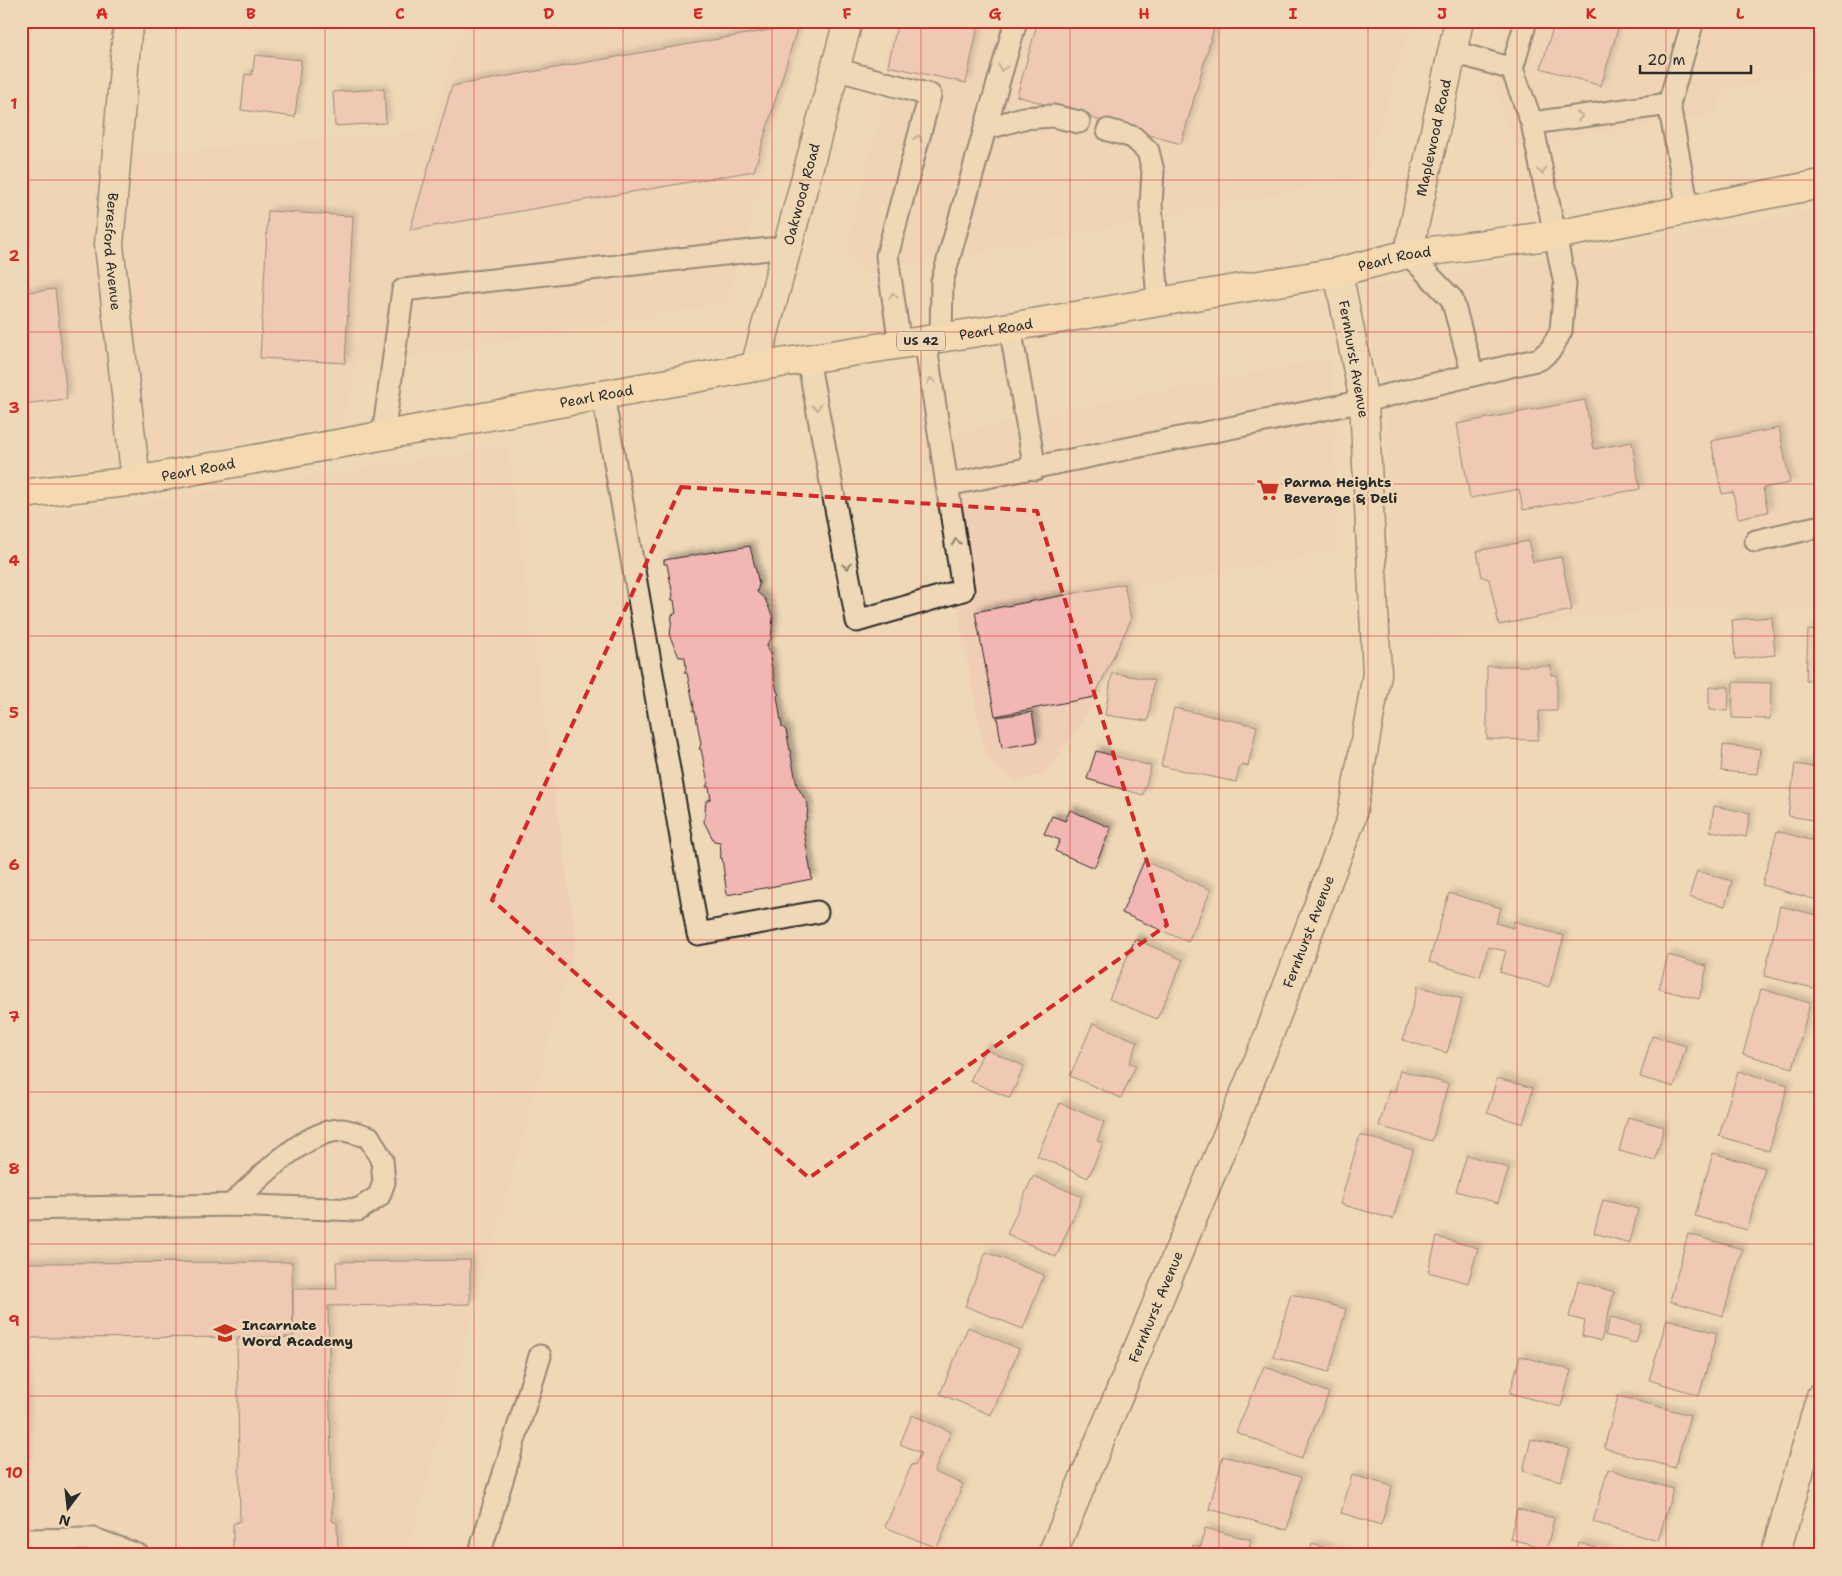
<svg xmlns="http://www.w3.org/2000/svg" width="1842" height="1576" viewBox="0 0 1842 1576" font-family="'Shantell Sans',sans-serif">
  <style>
    .built { fill: #efceb6 }
    .building { fill: #f2b6b3; stroke: #2b2b2b; filter: url(#shadow) }
    .lines { fill: none; stroke-linecap: round; stroke-linejoin: round }
    .lane-casing { stroke: #2b2b2b; stroke-width: 25 }
    .street-casing { stroke: #2b2b2b; stroke-width: 31 }
    .primary-casing { stroke: #2b2b2b; stroke-width: 31 }
    .lane { stroke: #eed8b7; stroke-width: 21 }
    .street { stroke: #eed8b7; stroke-width: 28 }
    .primary { stroke: #fddcac; stroke-width: 28 }
    .oneway { stroke: #8c8271 }
    .marked { fill: none; stroke: #d62828; stroke-width: 4; stroke-dasharray: 10 6; stroke-linejoin: round }
    .grid { fill: none; stroke: #d62828; stroke-width: 1; stroke-opacity: 0.55 }
    .labels { text-anchor: middle; dominant-baseline: central; stroke-width: 5; stroke-linejoin: round; paint-order: stroke }
    .shield { fill: #eed8b7; stroke: #665f55; stroke-width: 1 }
    .shield-label { font-size: 12px; font-weight: bold; fill: #2b2b2b }
    .street-label { font-size: 14px; fill: #2b2b2b; stroke: #eed8b7 }
    .poi-label { font-size: 14px; font-weight: bold; fill: #2b2b2b; stroke: #eed8b7; text-anchor: start }
    .neatline { fill: none; stroke: #d62828; stroke-width: 2 }
    .grid-label { font-size: 16px; text-anchor: middle; font-weight: bold; fill: #d62828 }
  </style>
  <defs>
    <filter id="shadow"><feDropShadow dx="4.5" dy="-4.5" stdDeviation="2.5" flood-color="#0004"/></filter>
  </defs>
  <rect width="100%" height="100%" fill="#eed8b7"/>
  <filter id="ink" filterUnits="userSpaceOnUse"><feTurbulence type="fractalNoise" baseFrequency=".02" numOctaves="2"/><feDisplacementMap in="SourceGraphic" scale="10" xChannelSelector="R" yChannelSelector="G"/><feConvolveMatrix kernelMatrix="1 2 1 2 8 2 1 2 1" color-interpolation-filters="sRGB"/></filter>
  <g filter="url(#ink)">
    <g class="built">
      <polygon points="465,21 805,21 739,260 724,303 369,363 360,353 341,425 93,467 21,474 21,164 430,131"/>
      <polygon points="893,21 1410,21 1370,161 1363,175 1355,178 868,274 847,250 884,100 883,72"/>
      <polygon points="1514,21 1821,21 1821,69 1723,90 1716,114 1516,146 1495,87"/>
      <polygon points="1821,210 1821,609 1664,608 1395,642 1386,415 1363,289"/>
      <polygon points="1331,358 1337,550 1137,586 1138,626 1113,666 1092,707 1046,774 1015,781 986,759 947,553 921,440"/>
      <polygon points="506,447 576,941 406,1555 21,1555 21,515 133,504"/>
    </g>
    <g class="building">
      <polygon points="898,21 979,21 966,83 888,66"/>
      <polygon points="1038,21 1216,21 1181,144 1017,96"/>
      <polygon points="1555,21 1620,21 1601,86 1541,68"/>
      <polygon points="798,25 754,171 410,230 452,86"/>
      <polygon points="255,55 301,60 295,117 241,110 245,74 252,75"/>
      <polygon points="384,89 386,123 335,126 333,92"/>
      <polygon points="268,211 353,216 345,363 260,358"/>
      <polygon points="55,289 67,399 21,404 21,293"/>
      <polygon points="1585,400 1594,449 1632,442 1640,489 1523,510 1519,489 1470,498 1457,424"/>
      <polygon points="1779,428 1790,483 1763,488 1768,512 1738,518 1733,492 1722,494 1711,441"/>
      <polygon points="1528,541 1533,562 1561,557 1572,610 1499,625 1489,579 1482,577 1477,551"/>
      <polygon points="750,546 759,584 757,592 765,599 773,617 771,639 767,644 769,653 772,653 770,658 777,692 779,694 777,696 782,727 786,730 797,786 808,804 807,817 803,827 812,879 727,895 722,858 720,858 721,854 720,842 714,841 704,822 706,801 711,799 709,787 706,787 708,783 701,749 699,749 701,744 695,711 693,711 694,707 687,673 684,673 686,669 685,657 679,657 670,637 672,615 676,613 674,600 671,600 673,596 667,564 664,564 664,560"/>
      <polygon points="1124,584 1131,620 1094,697 995,716 975,612"/>
      <polygon points="1772,617 1775,655 1735,659 1732,620"/>
      <polygon points="1808,630 1821,631 1821,681 1806,681"/>
      <polygon points="1487,666 1551,666 1551,675 1557,675 1557,711 1539,711 1538,740 1487,739"/>
      <polygon points="1112,673 1154,680 1148,721 1105,715"/>
      <polygon points="1733,682 1771,683 1770,719 1732,718"/>
      <polygon points="1709,687 1729,687 1728,711 1709,710"/>
      <polygon points="1818,699 1821,700 1821,750 1813,749"/>
      <polygon points="1174,708 1257,726 1248,766 1240,765 1236,782 1161,766"/>
      <polygon points="1032,712 1037,742 1002,748 997,717"/>
      <polygon points="1723,745 1760,749 1757,774 1721,771"/>
      <polygon points="1096,751 1151,766 1143,795 1087,779"/>
      <polygon points="1795,764 1821,768 1821,821 1788,816"/>
      <polygon points="1714,806 1750,813 1746,837 1710,831"/>
      <polygon points="1070,810 1111,828 1094,868 1055,851 1060,840 1044,834 1052,816 1065,821"/>
      <polygon points="1777,831 1821,843 1821,901 1762,885"/>
      <polygon points="1144,861 1211,890 1188,942 1122,913"/>
      <polygon points="1697,871 1732,881 1725,906 1689,897"/>
      <polygon points="1449,893 1501,908 1496,923 1513,928 1514,921 1564,936 1549,987 1500,972 1506,951 1488,947 1480,977 1429,962"/>
      <polygon points="1780,906 1821,916 1821,974 1817,989 1764,976"/>
      <polygon points="1135,939 1183,960 1157,1019 1109,999"/>
      <polygon points="1668,955 1707,966 1699,999 1659,989"/>
      <polygon points="1418,986 1462,999 1447,1053 1403,1040"/>
      <polygon points="1761,989 1810,1003 1793,1068 1743,1054"/>
      <polygon points="1093,1023 1138,1042 1129,1063 1136,1065 1121,1098 1070,1076"/>
      <polygon points="1652,1036 1686,1046 1674,1087 1640,1077"/>
      <polygon points="985,1049 1024,1066 1010,1098 970,1081"/>
      <polygon points="1400,1070 1448,1084 1432,1141 1379,1126 1389,1090 1395,1092"/>
      <polygon points="1738,1071 1788,1085 1769,1151 1719,1136"/>
      <polygon points="1497,1078 1533,1088 1523,1124 1487,1113"/>
      <polygon points="1060,1103 1104,1122 1097,1141 1103,1143 1088,1178 1037,1156"/>
      <polygon points="1628,1117 1664,1127 1655,1161 1619,1151"/>
      <polygon points="1360,1135 1413,1150 1393,1219 1340,1204"/>
      <polygon points="1713,1153 1765,1168 1747,1230 1695,1216"/>
      <polygon points="1467,1155 1509,1168 1498,1203 1456,1191"/>
      <polygon points="1033,1176 1082,1197 1056,1257 1007,1234"/>
      <polygon points="1603,1200 1638,1209 1630,1243 1594,1233"/>
      <polygon points="1688,1234 1742,1249 1723,1316 1670,1301"/>
      <polygon points="1437,1237 1478,1248 1468,1283 1428,1272"/>
      <polygon points="986,1252 1044,1275 1023,1329 965,1306"/>
      <polygon points="470,1260 470,1304 328,1306 332,1521 337,1523 338,1555 233,1555 233,1524 240,1521 237,1339 293,1337 293,1289 337,1289 336,1262"/>
      <polygon points="292,1262 293,1337 25,1338 26,1463 21,1463 21,1263"/>
      <polygon points="1578,1281 1614,1292 1601,1341 1582,1336 1585,1321 1569,1317"/>
      <polygon points="1291,1294 1346,1309 1329,1372 1273,1357"/>
      <polygon points="1611,1317 1641,1325 1636,1343 1605,1335"/>
      <polygon points="1667,1319 1717,1333 1699,1395 1649,1380"/>
      <polygon points="968,1327 1019,1349 991,1415 940,1394"/>
      <polygon points="1520,1356 1571,1370 1561,1407 1510,1393"/>
      <polygon points="1264,1366 1329,1393 1301,1459 1236,1432"/>
      <polygon points="1618,1396 1690,1415 1675,1468 1604,1448"/>
      <polygon points="912,1415 951,1432 934,1472 963,1484 937,1548 885,1527 912,1464 915,1465 921,1453 900,1444"/>
      <polygon points="1531,1439 1570,1449 1561,1481 1523,1471"/>
      <polygon points="1223,1456 1301,1477 1287,1530 1209,1509"/>
      <polygon points="1608,1469 1673,1489 1658,1541 1593,1522"/>
      <polygon points="1352,1475 1392,1486 1381,1525 1341,1513"/>
      <polygon points="1517,1509 1554,1518 1547,1548 1510,1539"/>
      <polygon points="1205,1528 1251,1540 1247,1555 1190,1555 1193,1545 1201,1547"/>
      <polygon points="1579,1543 1619,1555 1575,1555"/>
      <polygon points="1312,1544 1346,1554 1346,1555 1309,1555"/>
    </g>
    <g class="lines">
      <defs>
        <g id="lane">
          <polyline points="1451,51 1512,69"/>
          <polyline points="835,69 930,95 887,256 900,345"/>
          <polyline points="1532,123 1669,104"/>
          <polyline points="985,129 1016,21"/>
          <polyline points="1108,130 1133,137 1148,151 1153,171 1151,205 1158,302"/>
          <polyline points="1688,209 1669,104 1693,21"/>
          <polyline points="1408,254 1452,299 1473,375"/>
          <polyline points="1010,327 1035,469"/>
          <polyline points="941,338 942,282 985,129 1023,118 1053,116 1079,122"/>
          <polyline points="808,359 857,621 963,590 925,340"/>
          <polyline points="603,395 698,934 817,912"/>
          <polyline points="383,436 403,290 787,247"/>
          <polyline points="947,485 1364,401 1540,359 1551,349 1561,331 1565,284 1532,123 1512,69 1526,21"/>
          <polyline points="1756,541 1821,526"/>
          <path d="M21,1209l210,-4 127,5 21,-14 5,-14 -2,-22 -13,-23c-9,-2 -21,-8 -30,-7 -38,3 -81,50 -108,75"/>
          <polyline points="21,1540 94,1539 138,1555"/>
          <polyline points="479,1555 540,1356"/>
        </g>
        <g id="street">
          <path id="s1" d="M131,21l-4,12 -18,212 27,236"/>
          <path id="s2" d="M1408,254l51,-233"/>
          <path id="s3" d="M755,367l93,-346"/>
          <path id="s4" d="M1052,1555l215,-515 84,-220 26,-146 -13,-273 -26,-129"/>
          <polyline points="1775,1555 1821,1396"/>
        </g>
        <g id="primary">
          <path id="s5" d="M21,494l115,-13 619,-114 255,-40 328,-55 70,-18 147,-19 266,-51"/>
        </g>
      </defs>
      <use href="#lane" class="lane-casing"/>
      <use href="#street" class="street-casing"/>
      <use href="#primary" class="primary-casing"/>
      <use href="#lane" class="lane"/>
      <use href="#street" class="street"/>
      <use href="#primary" class="primary"/>
    </g>
    <defs><path id="oneway-chevron" d="M-2-3.5L2.5 0L-2 3.5" fill="none" stroke-width="1.6" stroke-linecap="round" stroke-linejoin="round" transform="scale(1.25)"/></defs>
    <g class="oneway">
      <use href="#oneway-chevron" transform="translate(1002 68) rotate(106)"/>
      <use href="#oneway-chevron" transform="translate(1580 116) rotate(-8)"/>
      <use href="#oneway-chevron" transform="translate(918 138) rotate(-75)"/>
      <use href="#oneway-chevron" transform="translate(1542 171) rotate(78)"/>
      <use href="#oneway-chevron" transform="translate(893 296) rotate(-98)"/>
      <use href="#oneway-chevron" transform="translate(931 381) rotate(-99)"/>
      <use href="#oneway-chevron" transform="translate(817 407) rotate(79)"/>
      <use href="#oneway-chevron" transform="translate(956 542) rotate(-99)"/>
      <use href="#oneway-chevron" transform="translate(847 566) rotate(79)"/>
    </g>
  </g>
  <path d="M0 0H1842V1576H0ZM681,487l356,24 130,414 -358,253 -317,-278z" fill="#eed8b7" fill-opacity=".55" fill-rule="evenodd"/>
  <path class="marked" d="M681,487l356,24 130,414 -358,253 -317,-278z"/>
  <path class="grid" d="M176,21v1534M325,21v1534M474,21v1534M623,21v1534M772,21v1534M921,21v1534M1070,21v1534M1219,21v1534M1368,21v1534M1517,21v1534M1666,21v1534M21,180h1800M21,332h1800M21,484h1800M21,636h1800M21,788h1800M21,940h1800M21,1092h1800M21,1244h1800M21,1396h1800"/>
  <defs>
    <symbol id="supermarket-bare" viewBox="-9 -9 18 18"><path d="M-6-5.5h2.5l.6 2H6L4.5 2H-2.5L-4.4-4H-6ZM-1.5 3.2a1.3 1.3 0 1 0 .1 0ZM3 3.2a1.3 1.3 0 1 0 .1 0Z" fill="#c8321e" stroke="#eed8b7" stroke-width="2.5" paint-order="stroke"/></symbol>
    <symbol id="school-bare" viewBox="-9 -9 18 18"><path d="M0-5L7-2L0 1L-7-2ZM-4 1L0 2.5L4 1V4Q0 6-4 4Z" fill="#c8321e" stroke="#eed8b7" stroke-width="2.5" paint-order="stroke"/></symbol>
  </defs>
  <g fill-rule="evenodd">
    <use href="#supermarket-bare" x="1252" y="474" width="32" height="32"/>
    <use href="#school-bare" x="209" y="1317" width="32" height="32"/>
  </g>
  <g class="labels">
    <rect class="shield" x="897" y="331.5" width="48" height="19" rx="4"/>
    <g class="shield-label">
      <text x="921" y="341">US 42</text>
    </g>
    <g class="street-label">
      <text stroke="none"><textPath href="#s2" startOffset="119">Maplewood Road</textPath></text>
      <text stroke="none"><textPath href="#s3" startOffset="179">Oakwood Road</textPath></text>
      <text stroke="none"><textPath href="#s1" startOffset="232">Beresford Avenue</textPath></text>
      <text stroke="none"><textPath href="#s5" startOffset="1394">Pearl Road</textPath></text>
      <text stroke="none"><textPath href="#s5" startOffset="989">Pearl Road</textPath></text>
      <text transform="translate(1354 359) rotate(80)">Fernhurst Avenue</text>
      <text stroke="none"><textPath href="#s5" startOffset="584">Pearl Road</textPath></text>
      <text stroke="none"><textPath href="#s5" startOffset="179">Pearl Road</textPath></text>
      <text stroke="none"><textPath href="#s4" startOffset="674">Fernhurst Avenue</textPath></text>
      <text stroke="none"><textPath href="#s4" startOffset="269">Fernhurst Avenue</textPath></text>
    </g>
    <g class="poi-label">
      <text x="1284" y="482">Parma Heights<tspan x="1284" dy="16">Beverage &amp; Deli</tspan></text>
      <text x="242" y="1325">Incarnate<tspan x="242" dy="16">Word Academy</tspan></text>
    </g>
  </g>
  <rect width="1842" height="1576" fill="none" stroke="#eed8b7" stroke-width="55"/>
  <g transform="translate(68 1508) rotate(195)" stroke="#eed8b7" stroke-width="4" paint-order="stroke">
  <path d="M0-4L9 19L0 12L-9 19Z" fill="#2b2b2b"/>
  <text y="-8" font-size="14" font-weight="bold" text-anchor="middle" fill="#2b2b2b">N</text>
  </g>
  <path d="M1640 65v8h111v-8" fill="none" stroke="#2b2b2b" stroke-width="2.5"/>
  <text x="1647" y="65" font-size="15" fill="#2b2b2b" stroke="#eed8b7" stroke-width="4" paint-order="stroke">20 m</text>
  <rect x="28" y="28" width="1786" height="1520" class="neatline"/>
  <g class="grid-label">
    <text x="102" y="19">A</text>
    <text x="251" y="19">B</text>
    <text x="400" y="19">C</text>
    <text x="549" y="19">D</text>
    <text x="698" y="19">E</text>
    <text x="847" y="19">F</text>
    <text x="995" y="19">G</text>
    <text x="1144" y="19">H</text>
    <text x="1293" y="19">I</text>
    <text x="1442" y="19">J</text>
    <text x="1591" y="19">K</text>
    <text x="1740" y="19">L</text>
    <text x="14" y="109">1</text>
    <text x="14" y="261">2</text>
    <text x="14" y="413">3</text>
    <text x="14" y="566">4</text>
    <text x="14" y="718">5</text>
    <text x="14" y="870">6</text>
    <text x="14" y="1022">7</text>
    <text x="14" y="1174">8</text>
    <text x="14" y="1326">9</text>
    <text x="14" y="1478">10</text>
  </g>
</svg>
